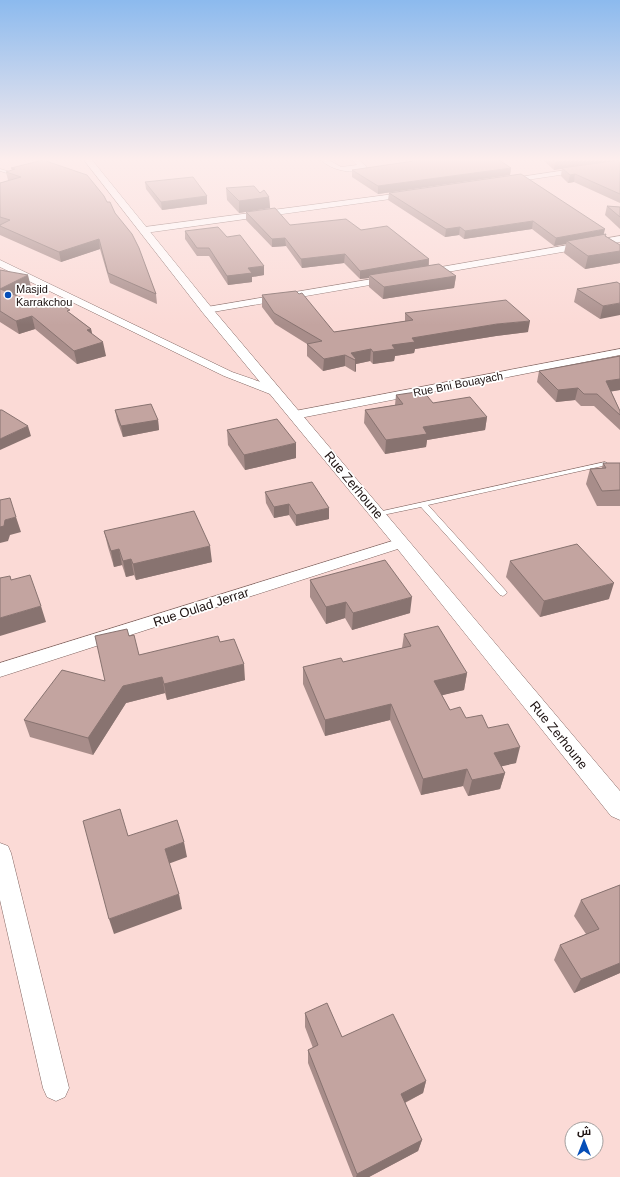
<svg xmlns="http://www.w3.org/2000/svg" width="620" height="1177" viewBox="0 0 620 1177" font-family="Helvetica,Cairo,sans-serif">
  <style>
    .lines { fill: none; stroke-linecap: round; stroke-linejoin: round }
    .service-casing { stroke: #826662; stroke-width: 1 }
    .minor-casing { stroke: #826662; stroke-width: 1 }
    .tertiary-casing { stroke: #826662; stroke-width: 1 }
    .service { fill: #fff; fill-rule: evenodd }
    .minor { fill: #fff; fill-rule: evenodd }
    .tertiary { fill: #fff; fill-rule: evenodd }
    .wall { fill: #a88d8a }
    .shaded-wall { fill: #887370 }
    .building { fill: #c3a4a0; stroke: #887370 }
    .poi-dot { fill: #054eb8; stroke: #fff; stroke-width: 1.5 }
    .labels { text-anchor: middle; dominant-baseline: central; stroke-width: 3.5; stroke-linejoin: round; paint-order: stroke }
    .far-poi-label { font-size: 11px; fill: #1c1110; stroke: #fff; text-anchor: start }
    .far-street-label { font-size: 11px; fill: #1c1110; stroke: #fff }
    .street-label { font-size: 13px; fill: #1c1110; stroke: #fff }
  </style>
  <rect width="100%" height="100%" fill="#fbdad6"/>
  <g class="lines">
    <defs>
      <g id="service">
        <polygon points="0,169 11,172 12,173 10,174 0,171"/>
        <polygon points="605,462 607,463 607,465 428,505 506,591 507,593 503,596 500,595 421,507 378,516 374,514 378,512"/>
      </g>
      <g id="minor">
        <path d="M321,160h8l12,7 16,-2 -5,-5h7l8,7c-13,9 -36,3 -46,-7z"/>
        <polygon points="620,162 620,166 506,183 502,181 506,179"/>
        <polygon points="409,192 412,192 412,196 145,233 141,230 145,227"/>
        <polygon points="620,236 620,242 424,276 419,273 424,270"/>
        <polygon points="0,260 232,372 278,388 280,391 274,395 270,394 224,376 0,267"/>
        <polygon points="390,276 395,279 393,281 207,313 202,310 207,307"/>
        <polygon points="620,349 620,355 295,419 289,415 295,411"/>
        <polygon points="402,538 407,540 410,543 407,546 0,677 0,663"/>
        <polygon points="0,843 8,846 11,853 69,1088 65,1097 56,1101 47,1097 43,1088 0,900"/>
      </g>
      <polygon id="tertiary" points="84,160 92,160 211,307 620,791 620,820 611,816 396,547 203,313"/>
    </defs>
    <use href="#service" class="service-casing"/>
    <use href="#minor" class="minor-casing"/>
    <use href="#tertiary" class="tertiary-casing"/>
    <use href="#service" class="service"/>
    <use href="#minor" class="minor"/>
    <use href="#tertiary" class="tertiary"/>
  </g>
  <g class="wall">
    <polygon points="418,160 499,160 511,168 510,175 378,194 352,177 352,170 418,161"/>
    <polygon points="543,160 620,160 620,203 574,182 568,183 561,176 562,168 554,170"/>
    <polygon points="11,168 107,202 115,213 156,294 157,304 110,283 100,249 61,262 0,235 0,183 9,181 8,180 6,172 12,170"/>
    <polygon points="145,182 207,196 207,204 162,210 146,189"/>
    <polygon points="226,188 260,193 269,197 270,208 239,213 227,200"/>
    <polygon points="389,193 604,235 606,234 606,236 620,245 620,263 585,269 564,253 566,244 554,246 532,229 464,239 459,235 445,237 388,200"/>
    <polygon points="607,206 620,207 620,229 605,215"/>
    <polygon points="246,212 290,225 361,230 429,259 429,265 456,276 454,288 383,299 369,287 369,278 360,279 344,263 302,268 286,246 272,247 246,220"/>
    <polygon points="185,231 227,237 264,275 252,277 252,282 228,285 209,256 197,256 185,239"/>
    <polygon points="0,270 31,287 16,295 37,304 70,313 91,329 92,334 106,356 77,364 35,329 19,334 0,322"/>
    <polygon points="617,282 600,319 574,302 577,289"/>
    <polygon points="262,295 334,332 405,321 405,313 528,332 496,336 415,349 414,353 395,356 394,361 373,364 370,361 356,364 356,371 355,372 345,366 323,371 307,356 307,344 275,324 262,307"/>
    <polygon points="620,356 620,390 611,391 620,411 620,430 594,406 581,406 575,400 556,402 537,382 539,371"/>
    <polygon points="396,395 433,403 487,417 485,430 427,440 426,447 385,454 364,423 365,410 395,405"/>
    <polygon points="115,410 158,420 159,430 123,437 117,420"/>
    <polygon points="227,430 296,458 245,470 228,445"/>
    <polygon points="603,463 620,463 620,506 597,506 586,484 590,469 602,468"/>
    <polygon points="265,492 329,519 296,526 289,515 274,518 266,503"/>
    <polygon points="104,531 212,562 136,580 134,575 126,577 122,565 114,567 108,547"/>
    <polygon points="510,561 609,599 540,617 506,577"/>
    <polygon points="310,580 410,613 352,630 345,618 326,624 310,597"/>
    <polygon points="404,634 467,673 464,690 442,695 450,710 466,718 488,728 516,763 501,766 505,773 500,789 468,796 463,786 421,795 390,720 325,736 303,684 303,667 343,662 402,648"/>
    <polygon points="129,636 139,655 220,642 245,680 167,700 165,693 126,703 93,755 30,737 24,720 105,681"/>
    <polygon points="620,885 620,973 574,993 554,960 560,945 586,934 574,916 581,900"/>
    <polygon points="305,1013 342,1037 426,1081 423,1093 405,1103 422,1140 418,1151 369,1177 353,1177 308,1063 308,1050 313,1048 305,1027"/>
  </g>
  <g class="shaded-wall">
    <polygon points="572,160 620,160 620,161 554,170 555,162"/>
    <polygon points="511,168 510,175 378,194 378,186"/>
    <polygon points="575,174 574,182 568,183 570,175"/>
    <polygon points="207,196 207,204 162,210 161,202"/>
    <polygon points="269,197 270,208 239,213 239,201"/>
    <polygon points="533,221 532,229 464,239 465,231"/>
    <polygon points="460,227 459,235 445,237 446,229"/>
    <polygon points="605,229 603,237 567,241 566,244 554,246 556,238"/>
    <polygon points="285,238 286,246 272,247 272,239"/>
    <polygon points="99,239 100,249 61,262 59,252"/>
    <polygon points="620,251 620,263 585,269 588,256"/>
    <polygon points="345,254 344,263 302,268 301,259"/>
    <polygon points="429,259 428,267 369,275 369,278 360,279 360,271"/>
    <polygon points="264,266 264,275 252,277 252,282 228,285 227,276 248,268"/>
    <polygon points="28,275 31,287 4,302 0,289"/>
    <polygon points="456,276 454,288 383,299 384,287"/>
    <polygon points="620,303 620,315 600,319 603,306"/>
    <polygon points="32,316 35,329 19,334 16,321"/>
    <polygon points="530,321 528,332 496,336 415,349 414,353 395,356 394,361 373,364 373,352 412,338 497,324"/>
    <polygon points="91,329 94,342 87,330"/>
    <polygon points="103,342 106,356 77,364 74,351"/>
    <polygon points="371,349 370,361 356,364 356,371 355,372 355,360 351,353"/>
    <polygon points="345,355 345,366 323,371 324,359"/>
    <polygon points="620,379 620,390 603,393 606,381"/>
    <polygon points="578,388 575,400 556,402 558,390"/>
    <polygon points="487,417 485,430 427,440 426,447 385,454 386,440 423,427"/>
    <polygon points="158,420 159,430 123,437 121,426"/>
    <polygon points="28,426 31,436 0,450 0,439"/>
    <polygon points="296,443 296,458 245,470 244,455"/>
    <polygon points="289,504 289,515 274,518 274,507"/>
    <polygon points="329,508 329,519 296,526 296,515"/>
    <polygon points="16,517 21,532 10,535 8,541 0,543 0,527 5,520"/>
    <polygon points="210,546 212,562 136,580 133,564"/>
    <polygon points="119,549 122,565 114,567 111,551"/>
    <polygon points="131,559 134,575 126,577 123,561"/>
    <polygon points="614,583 609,599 540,617 544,601"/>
    <polygon points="412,597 410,613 352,630 353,613"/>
    <polygon points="346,602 345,618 326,624 326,607"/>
    <polygon points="41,606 46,622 0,636 0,618"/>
    <polygon points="244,664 245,680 167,700 164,684"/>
    <polygon points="467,673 464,690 431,698 434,681"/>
    <polygon points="162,677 165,693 126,703 93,755 88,738 123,686"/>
    <polygon points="391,704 390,720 325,736 325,720"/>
    <polygon points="520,747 516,763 490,769 494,753"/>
    <polygon points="467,769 463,786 421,795 423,779"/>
    <polygon points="505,773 500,789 468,796 472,780"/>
    <polygon points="184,842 187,857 168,864 165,849"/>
    <polygon points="179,894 182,909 114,934 109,919"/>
    <polygon points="620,963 620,973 574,993 581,979"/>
    <polygon points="426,1081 423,1093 398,1106 401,1094"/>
    <polygon points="422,1140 418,1151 369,1177 356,1177 357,1174"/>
  </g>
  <g class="building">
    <polygon points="43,160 87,175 104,196 107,202 110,202 115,213 132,234 139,248 156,294 108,273 99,239 59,252 0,226 0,225 10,220 0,217 0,183 21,177 6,172 15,169 11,168"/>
    <polygon points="421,160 499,160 511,168 378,186 352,170"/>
    <polygon points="553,160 572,160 555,162"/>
    <polygon points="620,160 620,194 575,174 570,175 562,168"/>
    <polygon points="521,174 605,229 556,238 533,221 465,231 460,227 446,229 389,193"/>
    <polygon points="193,177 207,196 161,202 145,182"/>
    <polygon points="254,186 260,193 264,190 269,197 239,201 226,188"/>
    <polygon points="607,206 620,207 620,217"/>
    <polygon points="275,208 290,225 346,219 361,230 387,226 429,259 360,271 345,254 301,259 285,238 272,239 246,212"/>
    <polygon points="218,227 227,237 240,235 264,266 248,268 252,273 227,276 209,248 197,248 185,231"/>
    <polygon points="606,234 605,236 620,245 620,251 588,256 567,241"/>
    <polygon points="439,264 456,276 384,287 369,275"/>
    <polygon points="0,270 28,275 0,289 37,304 51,299 70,310 67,311 91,329 87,330 103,342 74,351 32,316 16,321 0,311"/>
    <polygon points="617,282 620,284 620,303 603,306 577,289"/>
    <polygon points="296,291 299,294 302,293 334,332 413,320 405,313 506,300 530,321 497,324 412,338 415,342 392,345 395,349 373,352 371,349 351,353 356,359 355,360 345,355 324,359 307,344 322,341 274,313 262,295"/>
    <polygon points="620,356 620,379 606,381 620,411 620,415 597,394 584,394 578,388 558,390 539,371"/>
    <polygon points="423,391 433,403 470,397 487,417 423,427 427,434 386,440 365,410 403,404 396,395"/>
    <polygon points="151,404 158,420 121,426 115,410"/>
    <polygon points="0,410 2,410 28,426 0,439"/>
    <polygon points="277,419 296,443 244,455 227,430"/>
    <polygon points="603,463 620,463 620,490 602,491 590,469 606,468"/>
    <polygon points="312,482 329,508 296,515 289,504 274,507 265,492"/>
    <polygon points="10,498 16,517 5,520 4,526 0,527 0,500"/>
    <polygon points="194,511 210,546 133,564 131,559 123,561 119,549 111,551 104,531"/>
    <polygon points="577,544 614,583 544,601 510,561"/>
    <polygon points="385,560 412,597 353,613 346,602 326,607 310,580"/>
    <polygon points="30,575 41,606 0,618 0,578 10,576 11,580"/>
    <polygon points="438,626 467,673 434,681 450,710 460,707 466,718 482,715 488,728 508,724 520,747 494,753 505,773 472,780 467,769 423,779 391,704 325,720 303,667 341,658 343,662 411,646 404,634"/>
    <polygon points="127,629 129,636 134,635 139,655 218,636 220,642 234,639 244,664 164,684 162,677 123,686 88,738 24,720 62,670 105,681 95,636"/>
    <polygon points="120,809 128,836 177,820 184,842 165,849 179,894 109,919 83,821"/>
    <polygon points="620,885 620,963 581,979 560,945 599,929 581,900"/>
    <polygon points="327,1003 342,1037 393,1014 426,1081 401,1094 422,1140 357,1174 308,1050 318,1045 305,1013"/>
  </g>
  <linearGradient id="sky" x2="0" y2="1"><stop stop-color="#8cbaee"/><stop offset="0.49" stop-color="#fdeeed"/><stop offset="1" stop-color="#fdeeed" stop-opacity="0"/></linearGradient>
  <rect width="620" height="325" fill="url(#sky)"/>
  <circle class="poi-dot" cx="8" cy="295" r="4"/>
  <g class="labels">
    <g class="far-poi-label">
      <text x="16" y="289">Masjid<tspan x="16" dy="13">Karrakchou</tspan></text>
    </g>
    <g class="far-street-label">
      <text transform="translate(458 384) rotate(-11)">Rue Bni Bouayach</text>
    </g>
    <g class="street-label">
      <text transform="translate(354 485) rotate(50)">Rue Zerhoune</text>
      <text transform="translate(201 607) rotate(-18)">Rue Oulad Jerrar</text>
      <text transform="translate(559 735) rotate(51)">Rue Zerhoune</text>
    </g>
  </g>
  <g transform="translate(584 1141)"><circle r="19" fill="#ffffff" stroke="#a4a09f"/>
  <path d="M0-3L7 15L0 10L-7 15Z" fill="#054eb8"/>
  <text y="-6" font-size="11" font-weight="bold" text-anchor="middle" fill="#1c1110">ش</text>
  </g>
</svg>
